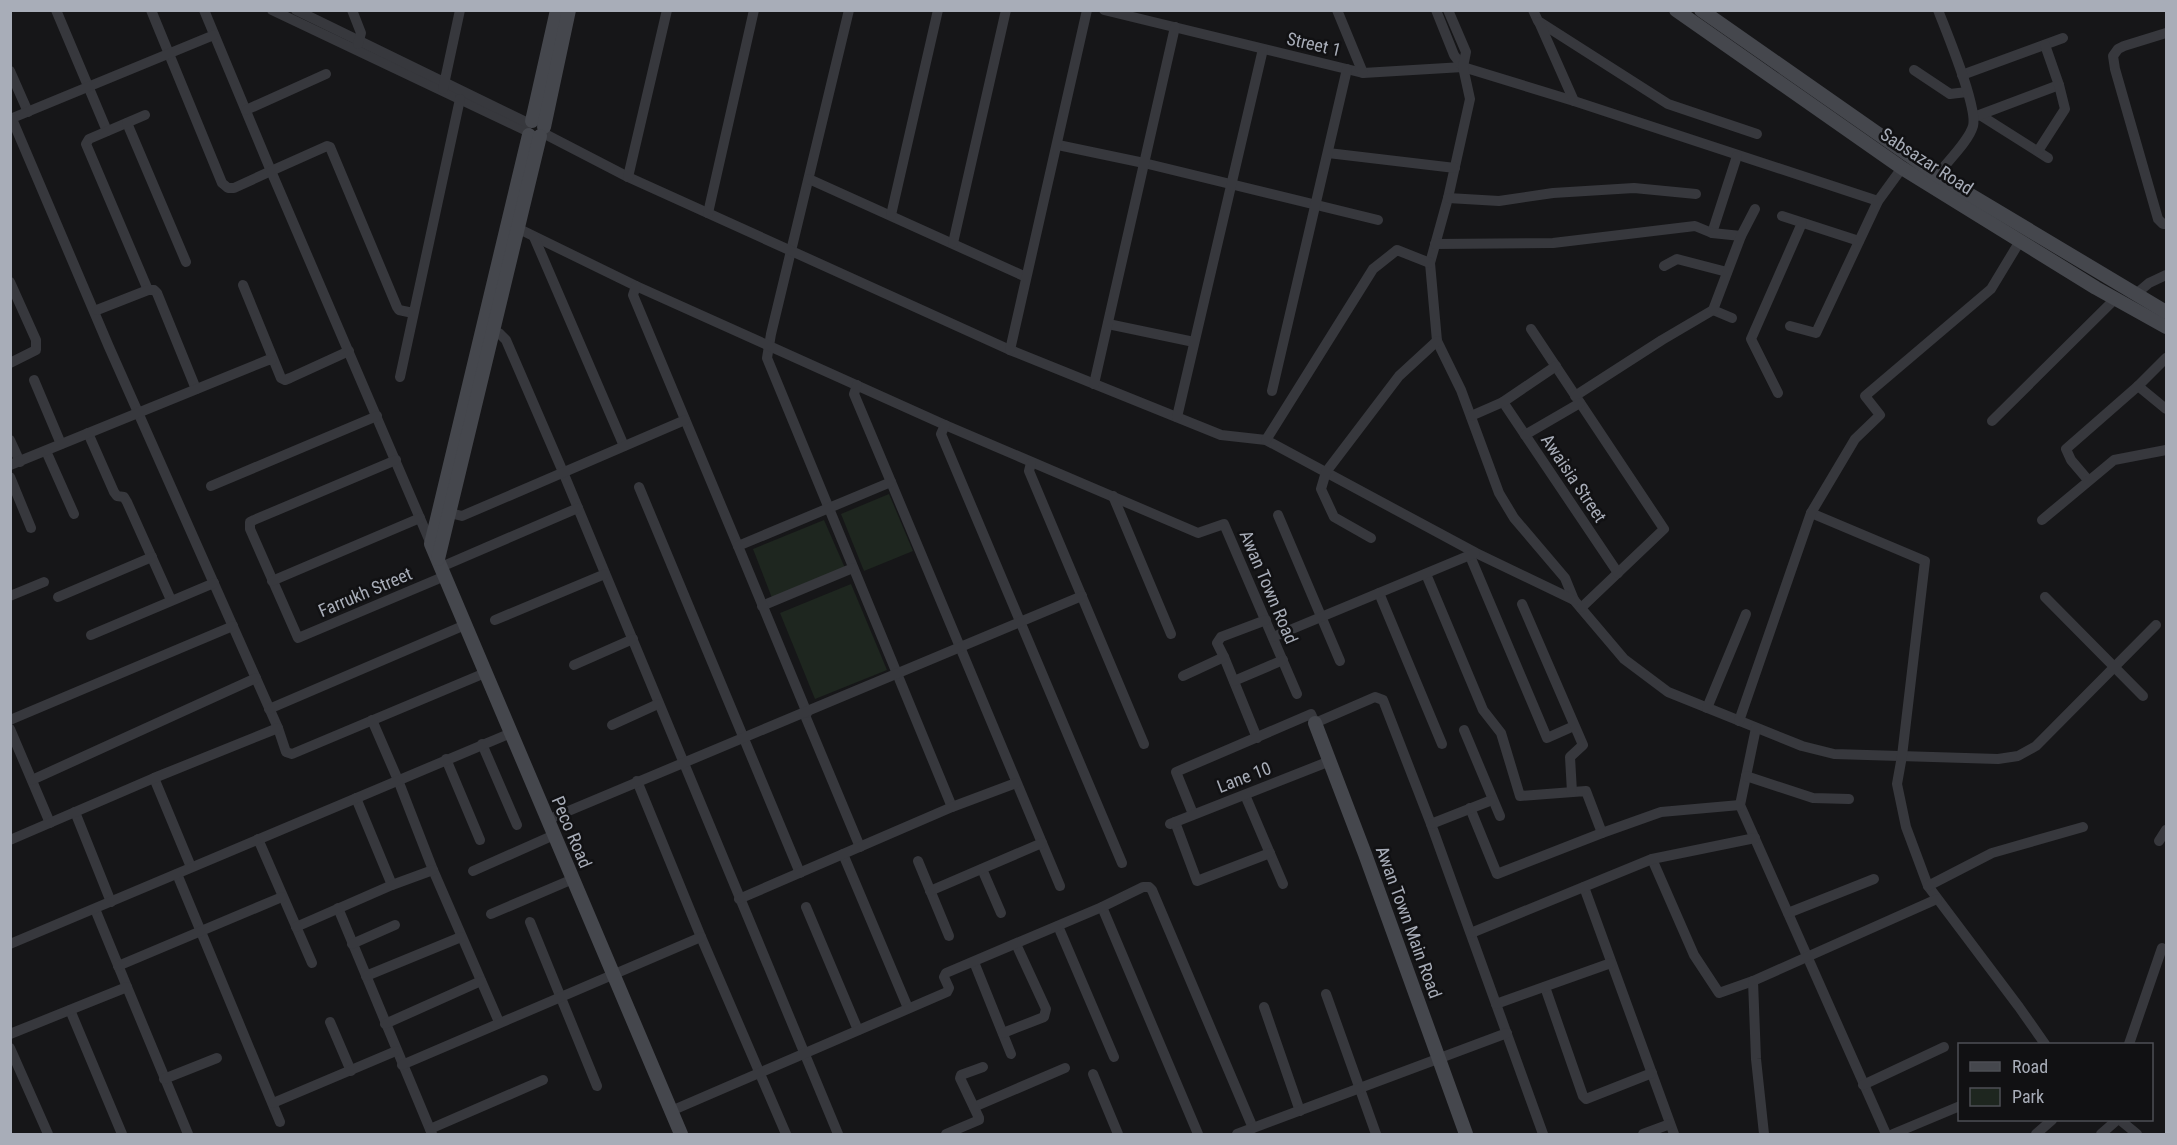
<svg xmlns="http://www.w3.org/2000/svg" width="2177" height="1145" viewBox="0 0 2177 1145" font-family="'Roboto Condensed',sans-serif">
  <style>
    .green { fill: #1e261f }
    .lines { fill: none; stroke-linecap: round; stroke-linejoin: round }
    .street { stroke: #37383d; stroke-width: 10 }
    .secondary { stroke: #45474d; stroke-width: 14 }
    .labels { text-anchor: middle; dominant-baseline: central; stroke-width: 5; stroke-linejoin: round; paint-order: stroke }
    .street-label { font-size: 18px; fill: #a8adb8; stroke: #111113 }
  </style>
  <rect width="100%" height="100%" fill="#161618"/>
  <g class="green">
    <polygon points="889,494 913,551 864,571 841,514"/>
    <polygon points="824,520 845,568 772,598 753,549"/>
    <polygon points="851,584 887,670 815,699 780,613"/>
  </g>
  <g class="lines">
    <g class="street">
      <polyline points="56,10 107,131"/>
      <polyline points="151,10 222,183 228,188 234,188 271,171 204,10"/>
      <polyline points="272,10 527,131"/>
      <polyline points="296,10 528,123"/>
      <polyline points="352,10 361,33 358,44"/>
      <polyline points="849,10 771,334 767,358 952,807"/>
      <polyline points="1104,10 1363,73 1463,67 1574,101 1878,201"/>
      <polyline points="1337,10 1363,73"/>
      <polyline points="1436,10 1454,55 1463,67"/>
      <polyline points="1448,10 1466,52 1463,67 1470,99 1448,198 1430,263 1437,341 1461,390 1499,493 1514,518 1565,578 1574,600"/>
      <polyline points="1533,10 1538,21 1668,104 1757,134"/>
      <polyline points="1539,22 1574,101"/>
      <polyline points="2166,33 2124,46 2118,49 2113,56 2115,69 2158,219 2163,224 2166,224"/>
      <polyline points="1914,70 1950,94 1967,92"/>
      <polyline points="10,71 28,112"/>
      <polyline points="1962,75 2063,38"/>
      <polyline points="443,89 460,10"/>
      <polyline points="246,110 326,74"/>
      <polyline points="145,115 89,139 86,144 148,290"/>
      <polyline points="1980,115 2048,158"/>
      <polyline points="1974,117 2059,85"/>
      <polyline points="10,119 214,35"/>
      <polyline points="12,119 109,347 278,728 286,752 292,754 485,673"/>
      <polyline points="127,123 186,262"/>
      <polyline points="543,133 628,177 1010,350 1221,435 1266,440 1476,553 1574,600 1624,659 1668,692 1802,746 1834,754 1998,759 2018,756 2036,746 2156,625"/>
      <polyline points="1058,145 1144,163 1378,220"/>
      <polyline points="2038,151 2065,109 2059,85 2045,45"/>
      <polyline points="1328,153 1455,168"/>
      <path d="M1937,175c10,-13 32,-34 36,-49 5,-19 -27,-95 -35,-116"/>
      <polyline points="628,177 667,10"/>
      <polyline points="809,179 1026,277"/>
      <polyline points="1448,198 1499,201 1553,193 1634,188 1696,194"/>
      <polyline points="708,213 754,10"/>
      <polyline points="891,215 938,10"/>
      <polyline points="1782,216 1859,241"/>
      <polyline points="511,225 636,286 945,425 1198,533 1224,524 1297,694"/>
      <polyline points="1712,233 1737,156"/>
      <polyline points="534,237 624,446"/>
      <polyline points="953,243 1006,10"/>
      <polyline points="1435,244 1553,243 1695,226 1712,233 1741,236"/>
      <polyline points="1664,266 1677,259 1727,272"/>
      <polyline points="10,282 36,340 36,350 10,363"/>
      <polyline points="243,285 281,378 285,380 290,378 349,351"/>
      <polyline points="636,286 633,295 738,546"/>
      <polyline points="2136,294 2149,283 2166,275"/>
      <polyline points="97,310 148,290 154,290 157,293 196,389"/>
      <polyline points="1713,310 1732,318"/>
      <polyline points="413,313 399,310 397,307 330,147 327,146 271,171 431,544"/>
      <polyline points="1108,324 1194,342"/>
      <polyline points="1790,326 1816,333 1878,201 1902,168"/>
      <polyline points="487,328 499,333 506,340 563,472 838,1134"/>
      <polyline points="1531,329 1664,529 1581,608"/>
      <polyline points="1010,350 1087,10"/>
      <polyline points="400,377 460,99"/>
      <polyline points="34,380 61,444"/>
      <polyline points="1094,384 1175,27"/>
      <polyline points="2138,386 2166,409"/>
      <polyline points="1272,391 1347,69"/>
      <polyline points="1778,393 1751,339 1802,223"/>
      <polyline points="1575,396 1662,340 1713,310 1741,236 1755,209"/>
      <polyline points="1503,402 1618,573"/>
      <polyline points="1471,416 1503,402 1556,366"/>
      <polyline points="1177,417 1263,49"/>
      <polyline points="1992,421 2116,298"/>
      <polyline points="945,425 941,434 1122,863"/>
      <polyline points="88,433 114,492 117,496 124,497 127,502 171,600"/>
      <polyline points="1525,435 1580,403"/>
      <polyline points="10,440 20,462"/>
      <polyline points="1266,440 1373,269 1397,250 1430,263"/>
      <polyline points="46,451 74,514"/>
      <polyline points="396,460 254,520 250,522 250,529 298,638 445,576"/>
      <polyline points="1031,463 1029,471 1144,744"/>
      <polyline points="10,465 268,360 272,360"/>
      <polyline points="10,477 31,528"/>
      <polyline points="2088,480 2071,460 2066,449 2138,386 2166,358"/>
      <polyline points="891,482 1060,886"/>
      <polyline points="211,486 377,416"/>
      <polyline points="639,487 800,873"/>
      <polyline points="1113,496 1171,634"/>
      <polyline points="442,511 462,516 685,420"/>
      <polyline points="1811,513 1925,561 1902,756 1897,784 1906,827 1928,886 2019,1007 2045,1044"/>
      <polyline points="1278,515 1340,661"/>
      <polyline points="2042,520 2114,460 2166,450"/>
      <polyline points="1371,538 1334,517 1321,489 1326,472 1399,376 1437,341"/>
      <polyline points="1470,556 1547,738 1574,726"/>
      <polyline points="441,567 578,508"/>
      <polyline points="1426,574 1483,710 1501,733 1520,796 1586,791 1602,833"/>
      <polyline points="272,581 420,518"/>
      <polyline points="1379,593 1442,744"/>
      <polyline points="10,596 44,582"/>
      <polyline points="58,597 152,557"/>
      <polyline points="2045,597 2143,696"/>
      <polyline points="1522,604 1583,745 1570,757 1572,792"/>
      <polyline points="762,606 853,568"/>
      <polyline points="495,620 605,574"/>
      <polyline points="91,635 214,583"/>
      <polyline points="1273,637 1475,553"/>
      <polyline points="1224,657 1257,738"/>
      <polyline points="574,665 633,639"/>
      <polyline points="1183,676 1224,657 1217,643 1221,637 1266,620"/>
      <polyline points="1234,681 1283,660"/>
      <polyline points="1707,708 1746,614"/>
      <polyline points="269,709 465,625"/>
      <polyline points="804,713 860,847"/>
      <polyline points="807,713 738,546 891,482 854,394 857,385"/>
      <polyline points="10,720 233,626"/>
      <polyline points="372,720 398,780 433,870 499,1022"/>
      <polyline points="1739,721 1811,513 1855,439 1880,415 1865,396 1991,289 2020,241"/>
      <polyline points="612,725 658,704"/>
      <polyline points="1756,728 1740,805 1886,1134"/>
      <polyline points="10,729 50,823"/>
      <polyline points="1464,730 1500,816"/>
      <polyline points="482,744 517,825"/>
      <polyline points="446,759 480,840"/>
      <polyline points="1746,776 1813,798 1849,799"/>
      <polyline points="154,778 191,867"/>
      <polyline points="32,780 256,678"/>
      <polyline points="637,781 701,937 786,1134"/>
      <polyline points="1245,795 1283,884"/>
      <polyline points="356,798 392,885"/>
      <polyline points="1470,808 1497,874 1602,833 1661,812 1740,805"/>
      <polyline points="75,812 111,902"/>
      <polyline points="1193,814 1176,772 1311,714 1315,723 1375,697 1383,700 1431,824 1543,1134"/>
      <polyline points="547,820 1082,596"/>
      <polyline points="1175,822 1197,881 1270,853"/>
      <polyline points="1170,824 1330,761"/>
      <polyline points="1431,824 1492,800"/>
      <polyline points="258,839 312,963"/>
      <polyline points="10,840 154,778 278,728"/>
      <polyline points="2159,841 2166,830"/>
      <polyline points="843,854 908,1008"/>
      <polyline points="1652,859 1694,955 1719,993 1753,981 1937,899"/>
      <polyline points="918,861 949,936"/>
      <polyline points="982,869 1001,913"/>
      <polyline points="473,871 554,835"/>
      <polyline points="177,874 280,1122"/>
      <polyline points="1928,886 1992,853 2083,827"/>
      <polyline points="1584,887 1674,1134"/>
      <polyline points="930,891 1042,843"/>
      <polyline points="739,899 952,807 1016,783"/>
      <polyline points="806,907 858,1030"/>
      <polyline points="1102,907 1198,1134"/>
      <polyline points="338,908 432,1134"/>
      <polyline points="95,909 127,987"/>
      <polyline points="1788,913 1874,879"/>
      <polyline points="491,914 573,879"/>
      <polyline points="530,922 597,1086"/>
      <polyline points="1058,926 1114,1057"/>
      <polyline points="296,927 392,885 433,870"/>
      <polyline points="1471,933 1652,859 1755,838"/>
      <polyline points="10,944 511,733"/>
      <polyline points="352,944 395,925"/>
      <polyline points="974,962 1011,1054"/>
      <polyline points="118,966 282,897"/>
      <polyline points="366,976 461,937"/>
      <polyline points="1753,981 1756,1059 1764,1134"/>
      <polyline points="1545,987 1583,1096 1586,1099 1652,1073"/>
      <polyline points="1326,994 1376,1134"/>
      <polyline points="1496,1004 1611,963"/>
      <polyline points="1264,1007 1300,1111"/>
      <polyline points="70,1010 122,1134"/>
      <polyline points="330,1022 351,1071"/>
      <polyline points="385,1024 481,981"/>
      <polyline points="1003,1033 1044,1017 1046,1009 1016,944"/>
      <polyline points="10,1034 127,987 188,1134"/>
      <polyline points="2129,1044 2162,948"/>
      <polyline points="10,1048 48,1134"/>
      <polyline points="402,1065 701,937"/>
      <polyline points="1093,1074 1118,1134"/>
      <polyline points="164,1079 217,1058"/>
      <polyline points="1863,1085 1944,1047"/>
      <polyline points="273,1103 396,1051"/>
      <polyline points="974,1107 1065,1068"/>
      <polyline points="671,1111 947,992 949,988 944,977 946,973 1102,907 1143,887 1149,887 1152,890 1253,1128"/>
      <polyline points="2120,1120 2137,1134"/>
      <polyline points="430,1129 543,1080"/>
      <polyline points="946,1134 979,1120 979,1118 960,1078 961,1075 983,1067"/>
      <polyline points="1237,1134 1507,1033"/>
      <polyline points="1643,1134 1670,1124"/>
      <polyline points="1893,1134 1960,1106"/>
      <polyline points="2036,1134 2052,1120"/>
      <polyline points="2101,1134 2117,1120"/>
    </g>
    <g class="secondary">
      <polyline points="1676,10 1902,168 2096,288 2166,327"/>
      <polyline points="1701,10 1937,175 2166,312"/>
      <polyline points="532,121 557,10"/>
      <polyline points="544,127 569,10"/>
      <polyline points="529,135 431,544 681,1134"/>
      <polyline points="438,559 540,136"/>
      <polyline points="1315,723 1365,854 1466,1134"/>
    </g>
  </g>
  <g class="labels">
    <g class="street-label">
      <text transform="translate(1314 44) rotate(13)">Street 1</text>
      <text transform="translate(1927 161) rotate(33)">Sabsazar Road</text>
      <text transform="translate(1574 478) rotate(56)">Awaisia Street</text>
      <text transform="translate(1269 587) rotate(67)">Awan Town Road</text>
      <text transform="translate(365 592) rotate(-23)">Farrukh Street</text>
      <text transform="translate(1244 777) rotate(-21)">Lane 10</text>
      <text transform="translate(572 832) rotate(67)">Peco Road</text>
      <text transform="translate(1409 922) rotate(70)">Awan Town Main Road</text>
    </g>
  </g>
  <rect width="2177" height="1145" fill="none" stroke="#a8adb8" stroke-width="24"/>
  <rect x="1958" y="1043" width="195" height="78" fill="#111113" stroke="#4d4f55" stroke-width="1.5"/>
  <rect x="1970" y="1062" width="30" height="9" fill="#45474d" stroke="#4d4f55" stroke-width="1.5"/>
  <text x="2012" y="1073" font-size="18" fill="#a8adb8">Road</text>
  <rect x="1970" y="1088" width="30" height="18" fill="#1e261f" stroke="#4d4f55" stroke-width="1.5"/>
  <text x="2012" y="1103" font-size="18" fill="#a8adb8">Park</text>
</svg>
